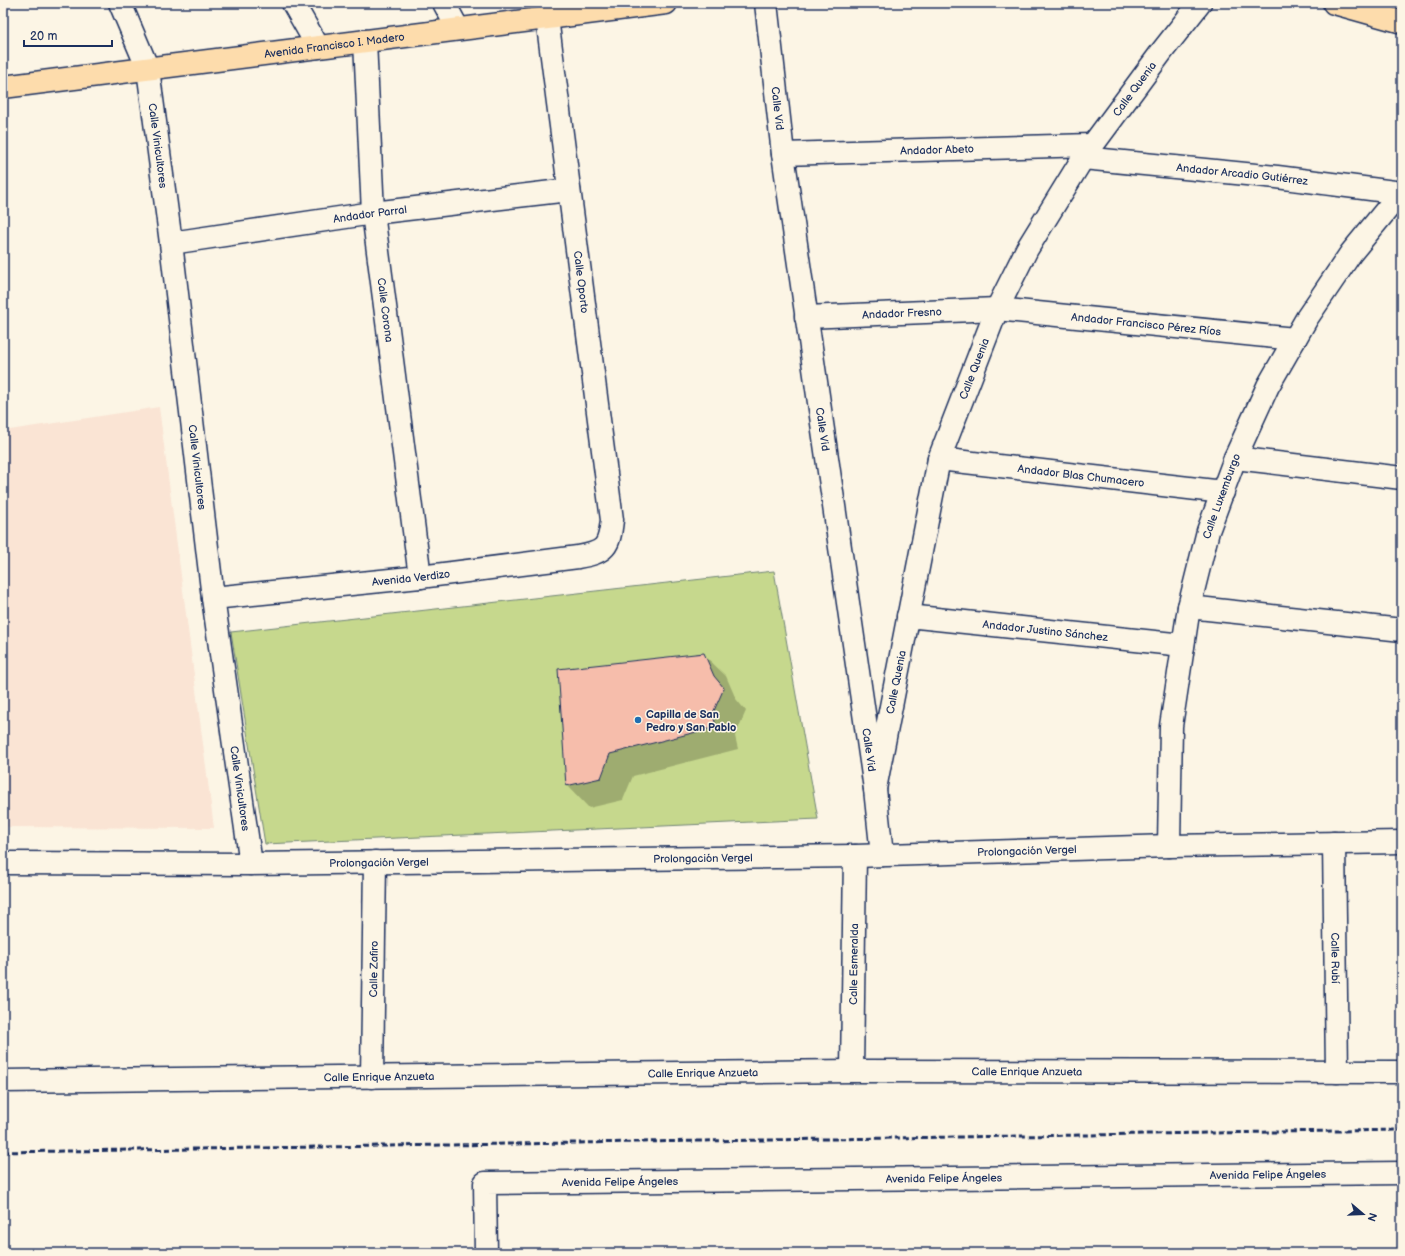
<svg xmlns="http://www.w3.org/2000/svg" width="1405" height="1256" viewBox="0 0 1405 1256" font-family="'Balsamiq Sans',sans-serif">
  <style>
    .built { fill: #fae4d4 }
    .green { fill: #c6d88d; stroke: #708476 }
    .shadow { fill: #0003 }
    .building { fill: #f6bdab; stroke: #1b2f5e }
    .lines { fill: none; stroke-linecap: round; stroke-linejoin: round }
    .minor-casing { stroke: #1b2f5e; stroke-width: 25 }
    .major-casing { stroke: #1b2f5e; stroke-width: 25 }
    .minor { stroke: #fcf5e5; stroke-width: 22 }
    .major { stroke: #fddcac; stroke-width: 22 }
    .rail { stroke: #1b2f5e; stroke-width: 3; stroke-dasharray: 6 3; stroke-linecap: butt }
    .poi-dot { fill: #1f6fb2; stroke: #fcf5e5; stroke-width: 1.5 }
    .labels { text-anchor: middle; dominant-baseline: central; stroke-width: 3; stroke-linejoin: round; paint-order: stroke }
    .street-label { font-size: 11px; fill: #1b2f5e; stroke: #fcf5e5 }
    .poi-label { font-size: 11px; font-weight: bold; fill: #1b2f5e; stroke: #fcf5e5; text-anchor: start }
  </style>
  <rect width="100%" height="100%" fill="#fcf5e5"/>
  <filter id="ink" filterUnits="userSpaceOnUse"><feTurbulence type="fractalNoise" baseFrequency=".025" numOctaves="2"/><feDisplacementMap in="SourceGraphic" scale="8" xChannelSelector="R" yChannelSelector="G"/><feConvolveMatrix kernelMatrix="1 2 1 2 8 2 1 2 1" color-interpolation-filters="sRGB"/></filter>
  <g filter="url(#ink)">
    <polygon class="built" points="159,407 214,828 3,827 3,431"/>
    <polygon class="green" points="774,571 818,819 265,844 231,632"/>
    <polygon class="shadow" points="703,654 726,676 736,699 746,711 735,736 738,749 633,776 623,800 589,808 567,785"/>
    <polygon class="building" points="704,653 714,676 724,688 713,713 716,727 610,754 601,778 566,786 558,669"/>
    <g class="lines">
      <defs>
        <g id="minor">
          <path id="s1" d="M120,3l28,66 23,174 42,355 38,266"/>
          <polyline points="293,3 318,47"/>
          <polyline points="444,3 458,29"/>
          <path id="s2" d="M766,3l17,151 92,635 7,66"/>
          <path id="s3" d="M365,41l8,172 47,364"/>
          <path id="s4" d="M783,154l309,-9"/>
          <path id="s5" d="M1083,158l194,19 125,16"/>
          <path id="s6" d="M171,243l202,-30 196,-23"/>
          <path id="s7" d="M806,317l191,-8 298,30"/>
          <polyline points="1235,458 1402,478"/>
          <path id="s8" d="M939,459l284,33"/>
          <path id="s9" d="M213,598l207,-21 158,-20c28,-5 31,-10 34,-37l-65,-502"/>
          <polyline points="1189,607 1402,630"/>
          <path id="s10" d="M908,616l275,29"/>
          <path id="s11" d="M875,789l64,-330 58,-150 30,-60 56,-91 80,-108 37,-47"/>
          <path id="s12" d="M1334,843l3,229"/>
          <path id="s13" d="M1169,846l2,-120 18,-119 19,-76 27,-73 33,-72 39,-68 44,-65 51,-62"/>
          <path id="s14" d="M3,863l248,1 604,-8 314,-10 233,-4"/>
          <path id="s15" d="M852,1071l3,-215"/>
          <path id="s16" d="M372,1077l3,-215"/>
          <path id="s17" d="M3,1081l849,-10 550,1"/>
          <path id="s18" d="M486,1253l-1,-70 917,-10"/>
        </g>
        <g id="major">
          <polyline points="1334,3 1402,22"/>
          <path id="s19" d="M3,87l663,-84"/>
        </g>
      </defs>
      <use href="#minor" class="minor-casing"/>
      <use href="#major" class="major-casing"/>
      <use href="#minor" class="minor"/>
      <use href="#major" class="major"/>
      <polyline class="rail" points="3,1152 1402,1130"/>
    </g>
  </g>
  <circle class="poi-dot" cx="638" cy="720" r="4"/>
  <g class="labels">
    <g class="street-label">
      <text stroke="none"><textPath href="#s19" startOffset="334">Avenida Francisco I. Madero</textPath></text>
      <text stroke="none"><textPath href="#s11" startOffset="757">Calle Quenia</textPath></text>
      <text stroke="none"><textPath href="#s2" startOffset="106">Calle Vid</textPath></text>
      <text stroke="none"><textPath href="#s1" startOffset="149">Calle Vinicultores</textPath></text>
      <text stroke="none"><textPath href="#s4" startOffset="154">Andador Abeto</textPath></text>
      <text stroke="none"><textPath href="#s5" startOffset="160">Andador Arcadio Gutiérrez</textPath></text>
      <text stroke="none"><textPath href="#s6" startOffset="201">Andador Parral</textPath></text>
      <text transform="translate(581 282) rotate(83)">Calle Oporto</text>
      <text stroke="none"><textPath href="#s3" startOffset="270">Calle Corona</textPath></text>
      <text stroke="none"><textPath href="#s7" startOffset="96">Andador Fresno</textPath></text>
      <text stroke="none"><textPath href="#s7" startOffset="341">Andador Francisco Pérez Ríos</textPath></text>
      <text stroke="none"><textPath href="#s11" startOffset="433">Calle Quenia</textPath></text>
      <text stroke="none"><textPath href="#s2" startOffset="430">Calle Vid</textPath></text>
      <text stroke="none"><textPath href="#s1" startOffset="473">Calle Vinicultores</textPath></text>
      <text stroke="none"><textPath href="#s8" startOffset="143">Andador Blas Chumacero</textPath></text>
      <text stroke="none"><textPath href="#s13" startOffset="356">Calle Luxemburgo</textPath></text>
      <text stroke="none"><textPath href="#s9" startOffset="199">Avenida Verdizo</textPath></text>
      <text stroke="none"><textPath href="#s10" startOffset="138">Andador Justino Sánchez</textPath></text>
      <text stroke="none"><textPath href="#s11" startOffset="109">Calle Quenia</textPath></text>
      <text stroke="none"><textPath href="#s2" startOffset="754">Calle Vid</textPath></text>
      <text stroke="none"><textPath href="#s1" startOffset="797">Calle Vinicultores</textPath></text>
      <text stroke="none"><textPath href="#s14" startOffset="1024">Prolongación Vergel</textPath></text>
      <text stroke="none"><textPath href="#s14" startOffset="700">Prolongación Vergel</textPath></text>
      <text stroke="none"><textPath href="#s14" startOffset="376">Prolongación Vergel</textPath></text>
      <text stroke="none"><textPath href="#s12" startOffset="115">Calle Rubí</textPath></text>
      <text stroke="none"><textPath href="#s15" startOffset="107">Calle Esmeralda</textPath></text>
      <text stroke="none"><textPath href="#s16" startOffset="108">Calle Zafiro</textPath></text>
      <text stroke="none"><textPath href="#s17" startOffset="1024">Calle Enrique Anzueta</textPath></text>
      <text stroke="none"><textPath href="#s17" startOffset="700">Calle Enrique Anzueta</textPath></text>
      <text stroke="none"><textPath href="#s17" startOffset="376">Calle Enrique Anzueta</textPath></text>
      <text stroke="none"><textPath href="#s18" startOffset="853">Avenida Felipe Ángeles</textPath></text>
      <text stroke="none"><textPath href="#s18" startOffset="529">Avenida Felipe Ángeles</textPath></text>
      <text stroke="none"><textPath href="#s18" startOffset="205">Avenida Felipe Ángeles</textPath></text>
    </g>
    <g class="poi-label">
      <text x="646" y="714">Capilla de San<tspan x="646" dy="13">Pedro y San Pablo</tspan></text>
    </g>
  </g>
  <rect width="1405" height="1256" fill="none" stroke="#fcf5e5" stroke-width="16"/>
  <rect x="8" y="8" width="1389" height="1240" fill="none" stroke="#1b2f5e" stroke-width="1.5" filter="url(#ink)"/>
  <g transform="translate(1363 1214) rotate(109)" stroke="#fcf5e5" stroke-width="3" paint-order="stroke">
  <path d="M0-3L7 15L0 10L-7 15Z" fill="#1b2f5e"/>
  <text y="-6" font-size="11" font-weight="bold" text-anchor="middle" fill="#1b2f5e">N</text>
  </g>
  <path d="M24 40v6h88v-6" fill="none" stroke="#1b2f5e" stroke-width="2"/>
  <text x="30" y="40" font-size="12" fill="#1b2f5e" stroke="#fcf5e5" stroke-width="3" paint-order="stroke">20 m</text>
</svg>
